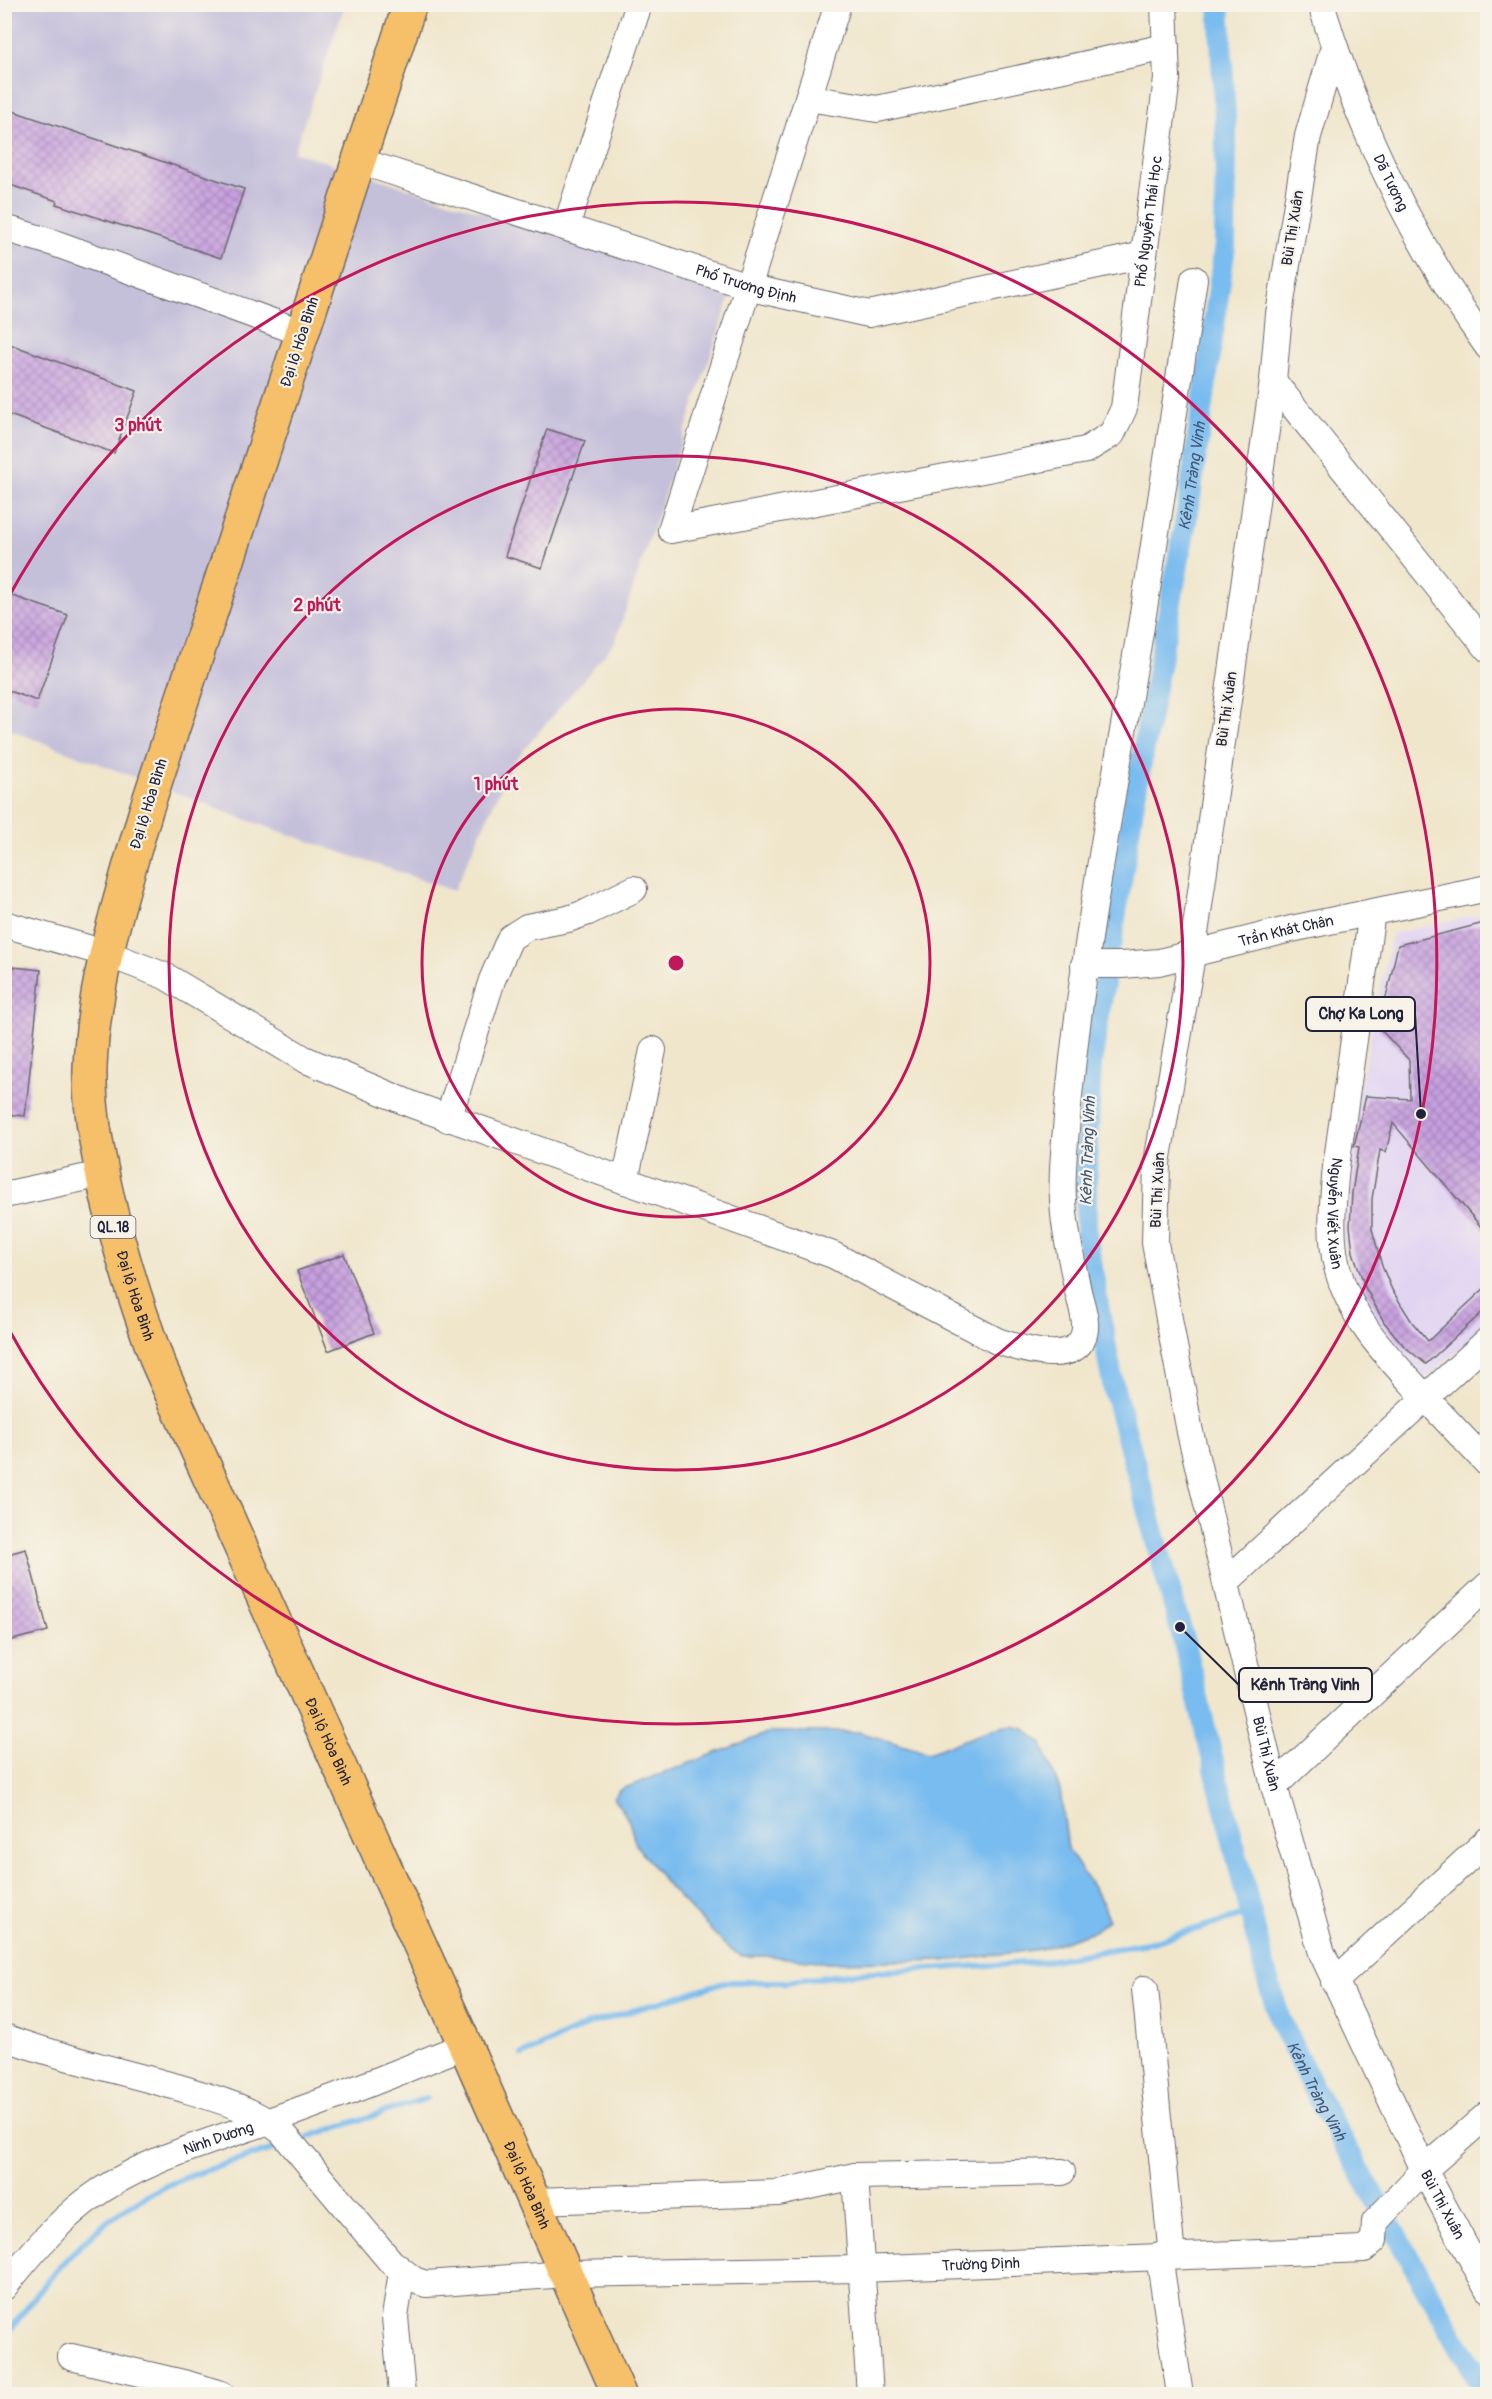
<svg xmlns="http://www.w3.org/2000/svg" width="1492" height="2399" viewBox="0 0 1492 2399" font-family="Pangolin,sans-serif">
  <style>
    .built { fill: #e1d4f3 }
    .industrial { fill: #c5c0da }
    .water { fill: #79bcef; stroke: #4e6f95; stroke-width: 1.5 }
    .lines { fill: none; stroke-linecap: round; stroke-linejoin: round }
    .stream { stroke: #79bcef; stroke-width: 6 }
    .canal { stroke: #79bcef; stroke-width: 22 }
    .building { fill: url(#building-cross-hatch) }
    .minor-casing { stroke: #6a676e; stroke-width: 28 }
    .highway-casing { stroke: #6a676e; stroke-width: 36 }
    .minor { stroke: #fff; stroke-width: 26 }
    .highway { stroke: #f6c06b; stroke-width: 33 }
    .ring { fill: none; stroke: #c2185b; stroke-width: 3 }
    .labels { text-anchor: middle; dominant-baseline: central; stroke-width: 4.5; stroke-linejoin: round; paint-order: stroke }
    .shield { fill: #f7f3e8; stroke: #62616f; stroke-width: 1.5 }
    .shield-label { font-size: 14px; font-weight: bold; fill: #22223b }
    .street-label { font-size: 15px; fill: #22223b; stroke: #f7f3e8 }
    .water-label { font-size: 16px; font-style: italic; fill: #40587a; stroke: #f7f3e8 }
    .centre { fill: #c2185b; stroke: #f7f3e8; stroke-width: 3 }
    .ring-label { font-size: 18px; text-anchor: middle; font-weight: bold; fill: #c2185b; stroke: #f7f3e8; stroke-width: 4.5; stroke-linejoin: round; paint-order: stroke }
    .leader { fill: none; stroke: #22223b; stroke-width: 2 }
    .callout-dot { fill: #22223b; stroke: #f7f3e8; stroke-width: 2 }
    .callout { fill: #f7f3e8; stroke: #22223b; stroke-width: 2 }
    .callout-label { font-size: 16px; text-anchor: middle; font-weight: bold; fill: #22223b }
  </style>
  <defs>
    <pattern id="building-cross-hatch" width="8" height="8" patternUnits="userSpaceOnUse" patternTransform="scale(1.5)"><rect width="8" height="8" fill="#c7a0df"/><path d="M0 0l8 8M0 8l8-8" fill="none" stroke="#a182b6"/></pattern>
  </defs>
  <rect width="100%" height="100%" fill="#f7f3e8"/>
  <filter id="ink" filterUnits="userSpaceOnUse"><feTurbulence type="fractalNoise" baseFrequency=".0167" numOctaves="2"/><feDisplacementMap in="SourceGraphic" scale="12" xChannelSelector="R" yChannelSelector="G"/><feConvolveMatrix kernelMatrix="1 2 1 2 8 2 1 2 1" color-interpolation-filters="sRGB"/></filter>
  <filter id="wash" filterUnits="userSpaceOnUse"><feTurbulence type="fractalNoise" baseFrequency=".008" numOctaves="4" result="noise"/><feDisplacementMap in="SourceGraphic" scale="24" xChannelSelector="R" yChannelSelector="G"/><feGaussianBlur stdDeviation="1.35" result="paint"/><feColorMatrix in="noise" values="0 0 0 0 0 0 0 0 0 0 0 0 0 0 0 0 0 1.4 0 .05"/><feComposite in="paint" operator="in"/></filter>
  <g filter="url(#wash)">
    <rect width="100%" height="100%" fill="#f0e6cc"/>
    <polygon class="built" points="1487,913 1487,1324 1426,1379 1391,1344 1362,1297 1343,1242 1345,1174 1362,1077 1392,934"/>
    <polygon class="industrial" points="4,5 345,5 294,152 732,291 615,642 511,765 454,891 247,820 5,728"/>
    <polygon class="water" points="1011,1726 1024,1729 1041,1742 1060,1790 1068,1849 1104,1905 1108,1920 1094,1931 1041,1949 955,1960 829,1962 769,1956 741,1956 726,1946 669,1887 636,1845 629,1821 614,1798 619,1790 771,1732 859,1732 928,1753 992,1730"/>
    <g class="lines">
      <g class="stream">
        <polyline points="522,2055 587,2025 724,1982 786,1982 857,1973 1042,1962 1152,1942 1251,1913"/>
        <polyline points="308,2137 427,2098"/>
        <path d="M4,2339c38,-54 79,-107 137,-140 41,-24 88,-36 133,-50"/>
      </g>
      <g class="canal">
        <path id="s1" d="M1111,943l23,-142 55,-297 36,-259 1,-109 -7,-132"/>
        <path id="s2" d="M1104,983l-13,80 -5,104v64l12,75 16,83 66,238 85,344 15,49 37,76 170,298"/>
      </g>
    </g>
    <g id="blocks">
      <g class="building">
        <polygon points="4,108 244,189 221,258 56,204 57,201 4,183"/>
        <polygon points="4,342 137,391 114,453 4,413"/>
        <polygon points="547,429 585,441 542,568 505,556"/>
        <polygon points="4,593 68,615 37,701 4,689"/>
        <polygon points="1488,922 1488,1235 1393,1123 1386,1152 1380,1150 1372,1199 1372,1229 1382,1266 1392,1290 1412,1322 1428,1341 1488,1285 1488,1307 1426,1364 1404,1346 1384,1322 1365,1287 1353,1252 1350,1226 1352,1193 1359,1147 1354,1146 1366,1096 1410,1099 1409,1060 1379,1028 1398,945"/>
        <polygon points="4,966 41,970 25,1116 4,1114"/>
        <polygon points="344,1254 374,1333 328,1351 297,1271"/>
        <polygon points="26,1549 48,1631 4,1642 4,1555"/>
      </g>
    </g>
  </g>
  <g filter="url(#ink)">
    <use href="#blocks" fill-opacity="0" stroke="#6a676e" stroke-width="1.5"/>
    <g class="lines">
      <defs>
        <g id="minor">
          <path id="s3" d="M838,4l-167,526 415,-80 26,-16 12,-26 43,-329 -3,-75"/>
          <path id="s4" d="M1321,4c37,123 92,238 167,343"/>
          <path id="s5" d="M1334,47l-26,89 -29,178 -6,67 -81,574 -35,208 -2,80 35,189 84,354 48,167 102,217 64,119"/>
          <polyline points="808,98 877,109 1166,47"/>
          <path id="s6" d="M359,161l401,129 109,24 275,-59"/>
          <polyline points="566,227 639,4"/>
          <polyline points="4,228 54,243 303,333"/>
          <polyline points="1273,381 1488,649"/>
          <path id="s7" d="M1372,912l-36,255c-3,33 -7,67 1,100 13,52 50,89 85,127 22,24 44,47 66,70"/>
          <path d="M4,924l104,30 57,22 139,83 109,46 420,150 164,86c21,7 75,25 86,-4 6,-13 -2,-32 -5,-46 -6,-30 -14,-61 -15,-92 -2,-26 2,-55 4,-82 15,-163 46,-324 73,-485 20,-118 36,-236 54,-353"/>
          <path id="s8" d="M1084,965h38l37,-3 132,-33 197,-41"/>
          <polyline points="448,1119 492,980 510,938 527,927 568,919 588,912 634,889"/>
          <polyline points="625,1181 653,1050"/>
          <polyline points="4,1195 102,1174"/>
          <polyline points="1226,1582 1488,1340"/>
          <polyline points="1274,1786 1488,1585"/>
          <polyline points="1334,1982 1488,1840"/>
          <polyline points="1145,1989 1172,2256"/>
          <path id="s9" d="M4,2037c57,21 116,34 173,50 36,11 76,21 105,45l109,130 23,18 12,4 140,-10 294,-5 504,-20 10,-9 1,-18 49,-52 64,-56"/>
          <polyline points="855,2176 870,2394"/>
          <polyline points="534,2201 778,2193 855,2176 1062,2172"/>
          <polyline points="1159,2256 1180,2394"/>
          <path id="s10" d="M4,2287c25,-31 51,-62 82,-86 54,-41 121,-58 183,-80 66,-23 131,-49 196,-76"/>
          <polyline points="71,2357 187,2384 221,2394"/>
          <polyline points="402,2394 395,2317 402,2272"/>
        </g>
        <g id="highway">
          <path id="s11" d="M410,4l-264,806c-24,84 -53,170 -56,258 -1,31 4,64 10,94 13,70 34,135 58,201l307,682 154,349"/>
        </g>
      </defs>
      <use href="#minor" class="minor-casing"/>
      <use href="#highway" class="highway-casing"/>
      <use href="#minor" class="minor"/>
      <use href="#highway" class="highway"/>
    </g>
  </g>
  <g class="ring">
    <circle cx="676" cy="963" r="254"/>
    <circle cx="676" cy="963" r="507"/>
    <path d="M7 600A761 761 0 1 1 7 1326"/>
  </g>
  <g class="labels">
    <rect class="shield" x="90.5" y="1216" width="45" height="22" rx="4.5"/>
    <g class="shield-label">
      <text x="113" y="1227">QL.18</text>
    </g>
    <g class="street-label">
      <text stroke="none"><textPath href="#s4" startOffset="192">Dã Tượng</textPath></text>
      <text stroke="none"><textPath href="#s3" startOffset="1222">Phố Nguyễn Thái Học</textPath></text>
      <text transform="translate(1293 228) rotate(-81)">Bùi Thị Xuân</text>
      <text stroke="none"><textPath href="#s6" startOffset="406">Phố Trương Định</textPath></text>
      <text transform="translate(300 342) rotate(-72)">Đại lộ Hòa Bình</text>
      <text transform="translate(1227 709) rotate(-82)">Bùi Thị Xuân</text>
      <text transform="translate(149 804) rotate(-73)">Đại lộ Hòa Bình</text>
      <text stroke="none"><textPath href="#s8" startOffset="206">Trần Khát Chân</textPath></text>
      <text transform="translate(1158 1190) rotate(-87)">Bùi Thị Xuân</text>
      <text stroke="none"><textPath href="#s7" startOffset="304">Nguyễn Viết Xuân</textPath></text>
      <text stroke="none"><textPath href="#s11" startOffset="1346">Đại lộ Hòa Bình</textPath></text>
      <text stroke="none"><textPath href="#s11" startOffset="1832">Đại lộ Hòa Bình</textPath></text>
      <text stroke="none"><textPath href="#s5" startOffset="1734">Bùi Thị Xuân</textPath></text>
      <text stroke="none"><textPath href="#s10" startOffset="266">Ninh Dương</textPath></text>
      <text stroke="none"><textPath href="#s11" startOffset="2318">Đại lộ Hòa Bình</textPath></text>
      <text stroke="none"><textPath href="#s5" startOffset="2220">Bùi Thị Xuân</textPath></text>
      <text stroke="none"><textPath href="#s9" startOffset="1062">Trường Định</textPath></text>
    </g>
    <g class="water-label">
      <text stroke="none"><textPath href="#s1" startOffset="474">Kênh Tràng Vinh</textPath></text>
      <text transform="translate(1088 1151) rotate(-88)">Kênh Tràng Vinh</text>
      <text stroke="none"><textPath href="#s2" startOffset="1142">Kênh Tràng Vinh</textPath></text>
    </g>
  </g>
  <circle cx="676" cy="963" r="9" class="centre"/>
  <g class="ring-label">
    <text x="138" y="431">3 phút</text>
    <text x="317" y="611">2 phút</text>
    <text x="496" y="790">1 phút</text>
  </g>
  <path class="leader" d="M1421 1114L1415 1014M1180 1627L1239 1685"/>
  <g class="callout-dot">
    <circle cx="1421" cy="1114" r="6"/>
    <circle cx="1180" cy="1627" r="6"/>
  </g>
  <g class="callout">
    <rect x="1306" y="997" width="109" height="34" rx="6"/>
    <rect x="1239" y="1668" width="133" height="34" rx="6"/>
  </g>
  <g class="callout-label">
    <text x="1361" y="1019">Chợ Ka Long</text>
    <text x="1305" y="1690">Kênh Tràng Vinh</text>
  </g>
  <rect width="1492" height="2399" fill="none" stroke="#f7f3e8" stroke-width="24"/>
</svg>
